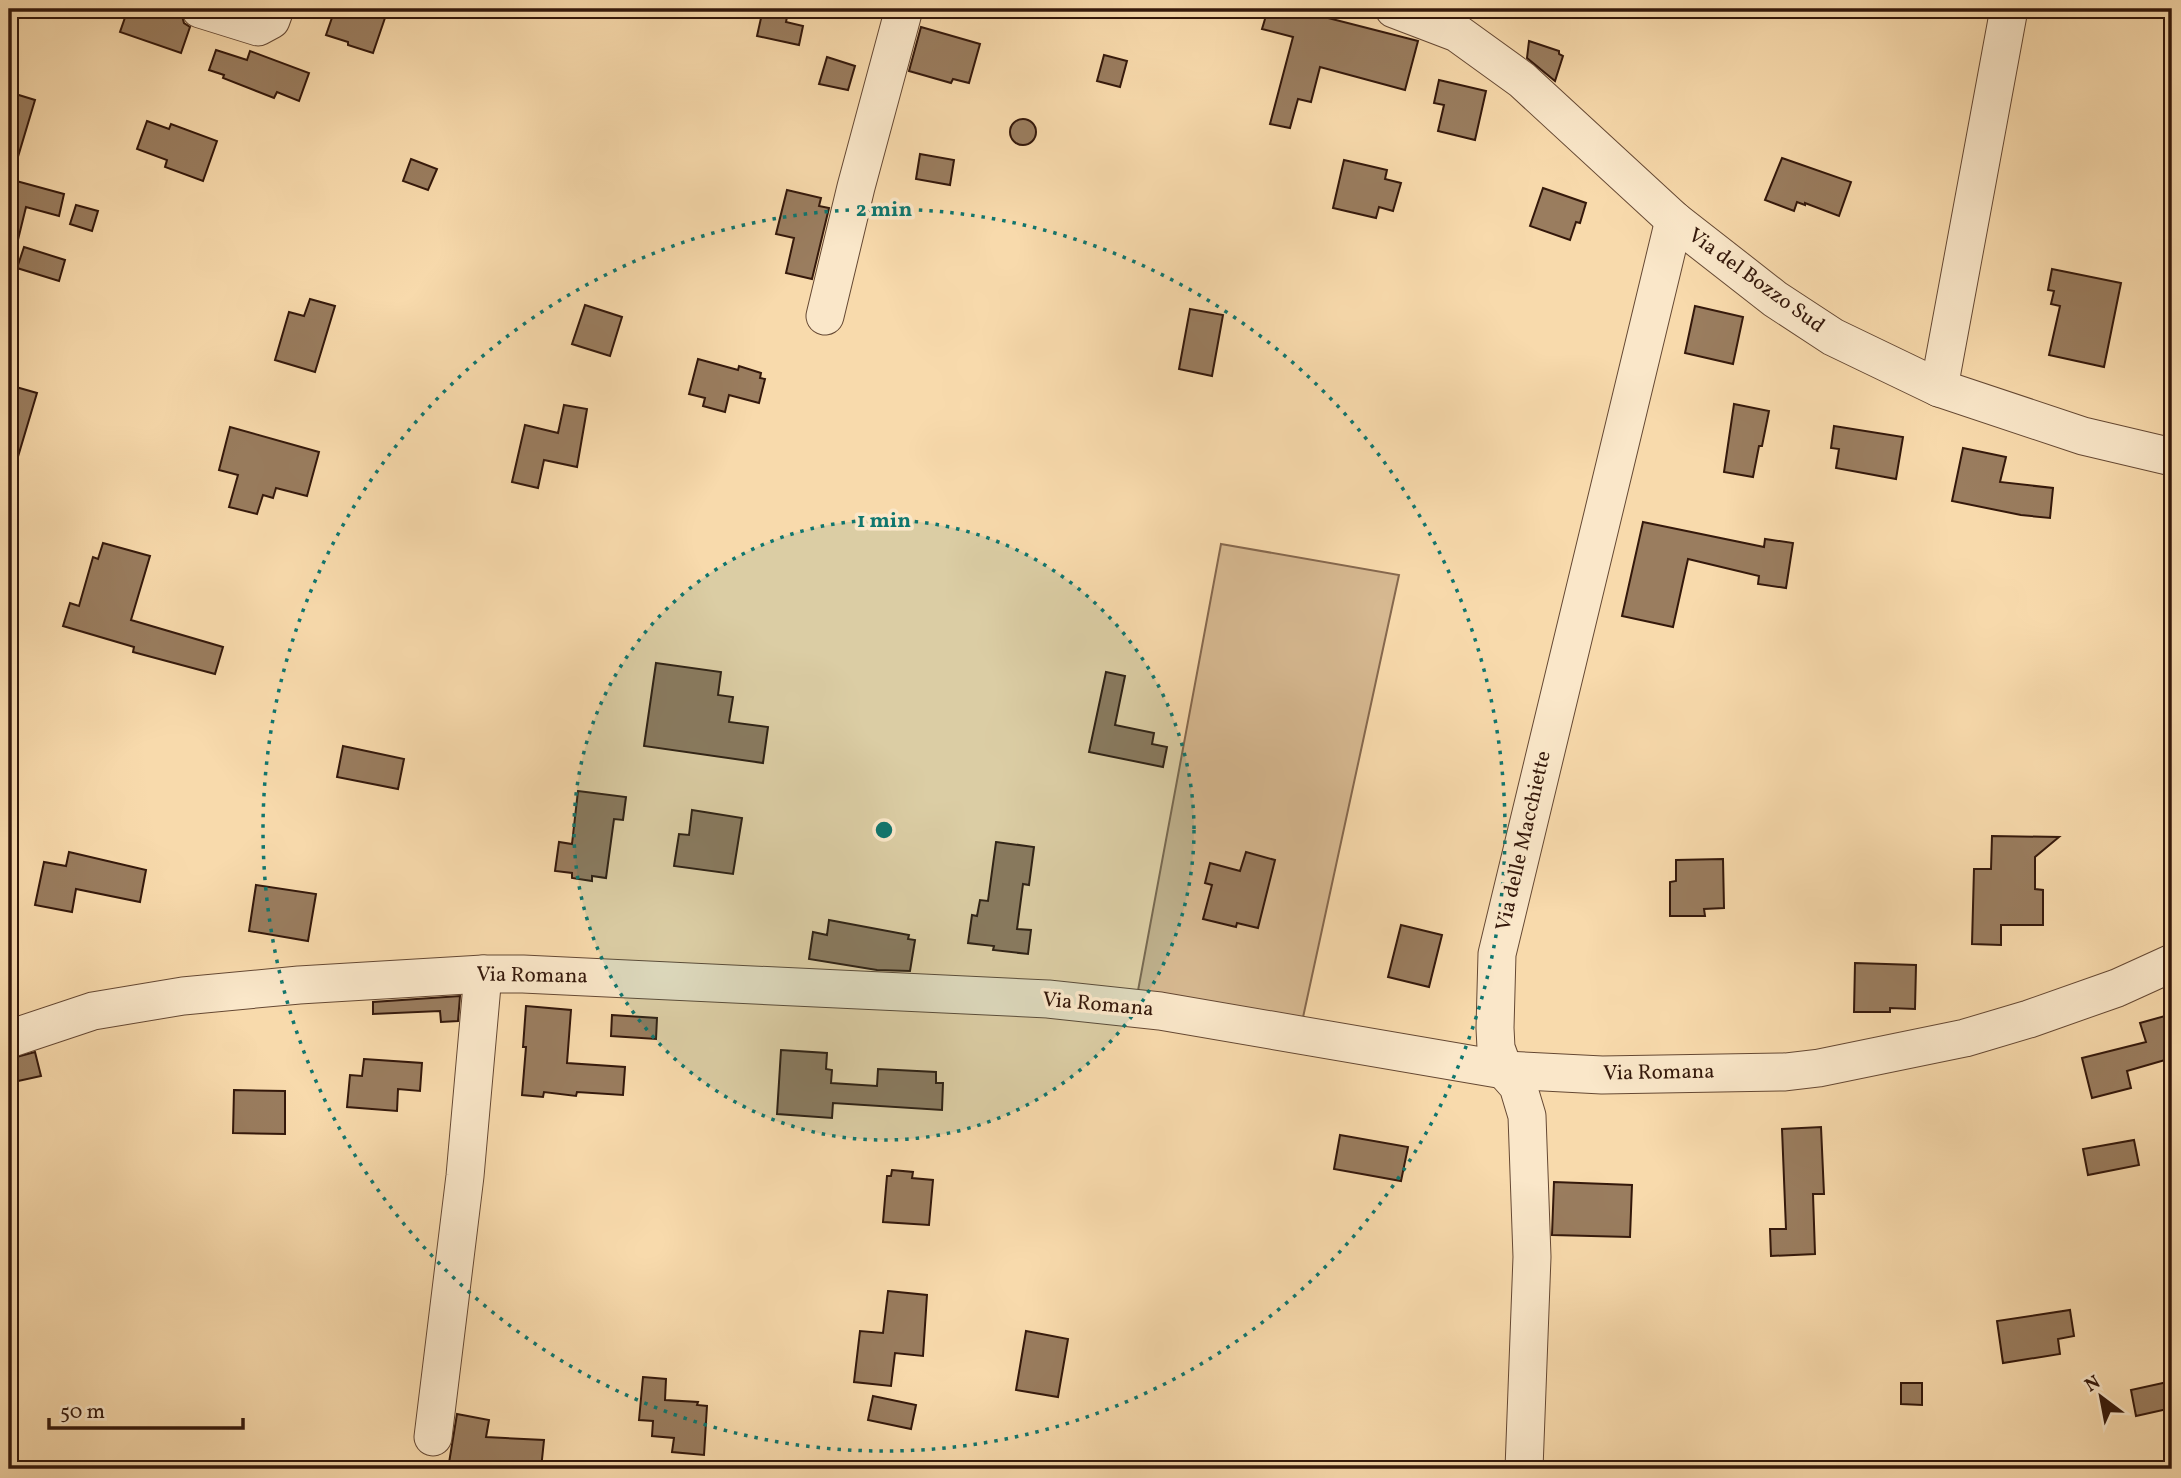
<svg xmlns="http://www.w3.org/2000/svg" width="2181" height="1478" viewBox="0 0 2181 1478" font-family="Vollkorn,serif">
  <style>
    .green { fill: #d7b991; stroke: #86684e; stroke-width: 2 }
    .building { fill: #9a7d5f; stroke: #34180b; stroke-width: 2 }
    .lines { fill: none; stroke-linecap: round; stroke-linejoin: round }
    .minor-casing { stroke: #654833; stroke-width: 39 }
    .minor { stroke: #fae7c9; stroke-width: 37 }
    .ring { fill: none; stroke: #0f766e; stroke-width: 3.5; stroke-dasharray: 3.5 7 }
    .labels { text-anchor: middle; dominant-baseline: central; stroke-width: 7; stroke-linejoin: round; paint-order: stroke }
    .street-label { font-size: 21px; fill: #34180b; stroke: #fae7c9 }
    .centre { fill: #0f766e; stroke: #fae7c9; stroke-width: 3.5 }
    .ring-label { font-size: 21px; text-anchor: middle; font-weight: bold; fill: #0f766e; stroke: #fae7c9; stroke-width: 7; stroke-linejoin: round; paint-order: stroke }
  </style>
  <rect width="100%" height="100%" fill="#f8daac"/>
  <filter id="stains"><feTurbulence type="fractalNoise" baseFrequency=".00286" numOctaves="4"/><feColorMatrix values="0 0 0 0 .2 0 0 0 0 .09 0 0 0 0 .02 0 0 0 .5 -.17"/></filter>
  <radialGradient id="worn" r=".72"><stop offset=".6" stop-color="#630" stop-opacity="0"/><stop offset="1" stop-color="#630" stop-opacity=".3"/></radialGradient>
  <polygon class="green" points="1221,544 1399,575 1302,1022 1137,996"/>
  <g class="building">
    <polygon points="128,9 180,9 184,23 190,27 181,53 120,32"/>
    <polygon points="335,9 367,9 386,15 373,53 348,45 348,42 326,35"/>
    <polygon points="763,9 788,12 786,22 803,26 799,45 757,36"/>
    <polygon points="1268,9 1293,9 1418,41 1405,90 1320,67 1311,102 1298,99 1290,128 1270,124 1293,37 1262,29"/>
    <polygon points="921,27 980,44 969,83 953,79 951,83 909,71"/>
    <polygon points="1529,41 1559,51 1559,54 1563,56 1555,81 1527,58"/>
    <polygon points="216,50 247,60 250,51 309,73 299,101 277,92 274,98 223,78 224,75 209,70"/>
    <polygon points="1104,55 1127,61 1120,87 1097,81"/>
    <polygon points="827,57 855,66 848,90 819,84"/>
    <polygon points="1439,80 1486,91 1475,140 1438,131 1444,105 1434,103"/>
    <polygon points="9,92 35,100 14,170 9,169"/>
    <circle cx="1023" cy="132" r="13"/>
    <polygon points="147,121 169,129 171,124 217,141 203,181 165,167 167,160 137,149"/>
    <polygon points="920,154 954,160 950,185 916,179"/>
    <polygon points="1782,158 1851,182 1839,216 1805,203 1805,205 1797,202 1794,211 1765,200"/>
    <polygon points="411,159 437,169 428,190 403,181"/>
    <polygon points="1344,160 1387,170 1385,179 1401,183 1393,211 1379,207 1376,218 1333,208"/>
    <polygon points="9,179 64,194 59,216 26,207 16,248 9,247"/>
    <polygon points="1543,188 1586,203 1580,223 1576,222 1570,240 1530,226"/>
    <polygon points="787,190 821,198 819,206 829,208 812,279 786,273 794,238 776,234"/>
    <polygon points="76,205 98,211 92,231 70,224"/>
    <polygon points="24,247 65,260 59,281 17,268"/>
    <polygon points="2052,269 2121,283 2104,367 2049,355 2060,306 2051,304 2054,291 2048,290"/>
    <polygon points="310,299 335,306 315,372 275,360 289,312 304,316"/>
    <polygon points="585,305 622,317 610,356 572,344"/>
    <polygon points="1695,306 1743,317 1733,364 1685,353"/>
    <polygon points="1190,309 1223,315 1212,376 1179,369"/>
    <polygon points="698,359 738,370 739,366 761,373 760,378 765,379 759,403 729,395 725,412 703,406 705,398 689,394"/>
    <polygon points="9,385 37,393 14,470 9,469"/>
    <polygon points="1734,404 1769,411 1762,446 1759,446 1753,477 1724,472"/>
    <polygon points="564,405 587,409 577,467 544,460 538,488 512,482 525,425 558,433"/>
    <polygon points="1834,426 1903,437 1896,479 1836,468 1839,449 1831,448"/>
    <polygon points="230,427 319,452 307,496 276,488 273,498 263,495 257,514 229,507 238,475 219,470"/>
    <polygon points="1963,448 2006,457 2000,482 2053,488 2050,518 2021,515 1952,501"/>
    <polygon points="1643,522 1764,547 1765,539 1793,543 1786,588 1758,584 1759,576 1688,559 1673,627 1622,616"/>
    <polygon points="103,543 150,556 131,620 223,647 215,674 133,652 134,647 63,626 70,603 79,606 93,557 98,559"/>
    <polygon points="656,663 721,672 718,695 733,697 729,722 768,727 763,763 644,746"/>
    <polygon points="1106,672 1125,676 1115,725 1154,733 1152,744 1167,747 1163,767 1089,752"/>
    <polygon points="343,746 404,759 398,789 337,777"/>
    <polygon points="578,791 626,797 623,820 614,819 606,878 592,876 592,881 572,878 572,873 555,871 559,842 572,844"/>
    <polygon points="692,810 742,818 733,874 674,866 679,834 689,835"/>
    <polygon points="1992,836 2059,837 2035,857 2035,889 2043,890 2043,925 2001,925 2001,945 1972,944 1974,869 1991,869"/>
    <polygon points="996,842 1034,847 1029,885 1023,884 1017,929 1031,930 1028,954 993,950 994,946 968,943 972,915 977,916 980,900 988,901"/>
    <polygon points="69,852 146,870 140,902 76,889 72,912 35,905 44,862 66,866"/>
    <polygon points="1246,852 1275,860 1258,928 1237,923 1236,927 1203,919 1212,885 1205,883 1210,863 1240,871"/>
    <polygon points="1723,859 1724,908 1704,909 1705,916 1670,916 1670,882 1676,881 1676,860"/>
    <polygon points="256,885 316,894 308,941 249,931"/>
    <polygon points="829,920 909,935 908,939 915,940 910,971 877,970 809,959 813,932 827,935"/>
    <polygon points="1401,925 1442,935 1429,987 1388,977"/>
    <polygon points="1855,963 1916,965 1915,1009 1890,1008 1890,1012 1854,1012"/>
    <polygon points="460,996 458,1021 441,1022 440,1011 373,1014 373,1002"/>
    <polygon points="526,1006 571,1010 567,1063 625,1067 623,1095 577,1092 576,1096 544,1092 543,1097 522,1095 526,1047 523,1047"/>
    <polygon points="2172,1014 2172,1058 2127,1071 2131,1088 2092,1098 2082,1058 2146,1042 2140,1023"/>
    <polygon points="612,1015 657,1018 656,1039 611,1036"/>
    <polygon points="781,1050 827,1053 826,1069 832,1070 831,1083 877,1086 878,1069 936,1072 936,1083 943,1083 942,1110 833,1103 832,1118 777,1114"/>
    <polygon points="35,1052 41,1076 9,1083 9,1059"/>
    <polygon points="364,1059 422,1063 420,1091 398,1089 397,1111 347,1107 350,1075 362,1076"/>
    <polygon points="234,1090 285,1091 285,1134 233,1133"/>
    <polygon points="1821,1127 1824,1194 1813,1194 1815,1254 1771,1256 1770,1229 1786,1229 1782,1129"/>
    <polygon points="1340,1135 1408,1147 1401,1181 1334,1169"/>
    <polygon points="2134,1140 2139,1165 2088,1175 2083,1149"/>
    <polygon points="892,1170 913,1172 912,1178 933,1180 929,1225 883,1222 887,1176 891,1176"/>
    <polygon points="1554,1182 1632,1185 1630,1237 1552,1235"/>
    <polygon points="888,1291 927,1295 923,1356 895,1353 891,1386 854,1382 860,1331 883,1333"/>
    <polygon points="2070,1310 2074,1336 2058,1339 2060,1354 2003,1363 1997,1321"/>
    <polygon points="1026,1331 1068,1339 1058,1397 1016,1390"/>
    <polygon points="643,1377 666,1379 665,1400 698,1402 697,1405 707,1406 704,1455 672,1452 674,1438 652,1436 653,1421 639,1420"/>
    <polygon points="2172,1381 2172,1408 2136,1416 2131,1390"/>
    <polygon points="1901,1383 1922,1383 1922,1405 1901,1404"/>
    <polygon points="873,1396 916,1405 911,1429 868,1420"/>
    <polygon points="457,1414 489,1420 486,1437 544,1440 541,1469 448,1469"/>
  </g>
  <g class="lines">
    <defs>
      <g id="minor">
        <polyline points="200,9 258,27 271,20 275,9"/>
        <polyline points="1394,9 1457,33 1522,80 1674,220 1775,299 1833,337 1939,388 2083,436 2172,457"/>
        <polyline points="825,316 856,187 904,9"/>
        <polyline points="1939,388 2009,9"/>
        <polyline points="9,1039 93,1011 183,996 299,985 483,974 523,974 1048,999 1160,1011 1504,1070 1602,1075 1785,1072 1819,1068 1965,1038 2029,1019 2117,988 2172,963"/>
        <polyline points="433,1437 465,1176 483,974"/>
        <polyline points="1524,1469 1532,1257 1527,1116 1518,1086 1504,1070 1496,1048 1495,1028 1497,954 1674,220"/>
      </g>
    </defs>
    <use href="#minor" class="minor-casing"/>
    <use href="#minor" class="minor"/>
  </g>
  <circle cx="884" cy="830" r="310" fill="#0f766e" fill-opacity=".12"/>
  <g class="ring">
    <circle cx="884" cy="830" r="310"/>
    <circle cx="884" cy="830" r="621"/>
  </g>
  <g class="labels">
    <g class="street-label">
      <text transform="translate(1756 281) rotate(36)">Via del Bozzo Sud</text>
      <text transform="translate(1524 841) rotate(-77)">Via delle Macchiette</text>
      <text transform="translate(532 976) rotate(1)">Via Romana</text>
      <text transform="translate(1098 1005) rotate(5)">Via Romana</text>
      <text transform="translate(1659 1073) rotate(-1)">Via Romana</text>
    </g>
  </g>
  <circle cx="884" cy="830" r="10" class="centre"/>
  <g class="ring-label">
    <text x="884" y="216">2 min</text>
    <text x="884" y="527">1 min</text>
  </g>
  <rect width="2181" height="1478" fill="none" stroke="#f8daac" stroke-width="35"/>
  <rect x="10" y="10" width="2160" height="1457" fill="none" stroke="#34180b" stroke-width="3.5"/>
  <rect x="18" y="18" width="2146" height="1443" fill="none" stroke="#34180b" stroke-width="2"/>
  <g transform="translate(2101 1397) rotate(328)" stroke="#fae7c9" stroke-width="5" paint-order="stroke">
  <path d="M0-5L12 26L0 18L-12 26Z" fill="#34180b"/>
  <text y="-10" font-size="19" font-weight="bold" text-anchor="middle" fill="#34180b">N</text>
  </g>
  <path d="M49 1418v10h194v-10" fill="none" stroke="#34180b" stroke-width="3.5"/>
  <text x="60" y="1418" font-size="21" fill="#34180b" stroke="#fae7c9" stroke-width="5" paint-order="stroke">50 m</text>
  <rect width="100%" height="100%" filter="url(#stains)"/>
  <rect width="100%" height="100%" fill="url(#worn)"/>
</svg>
